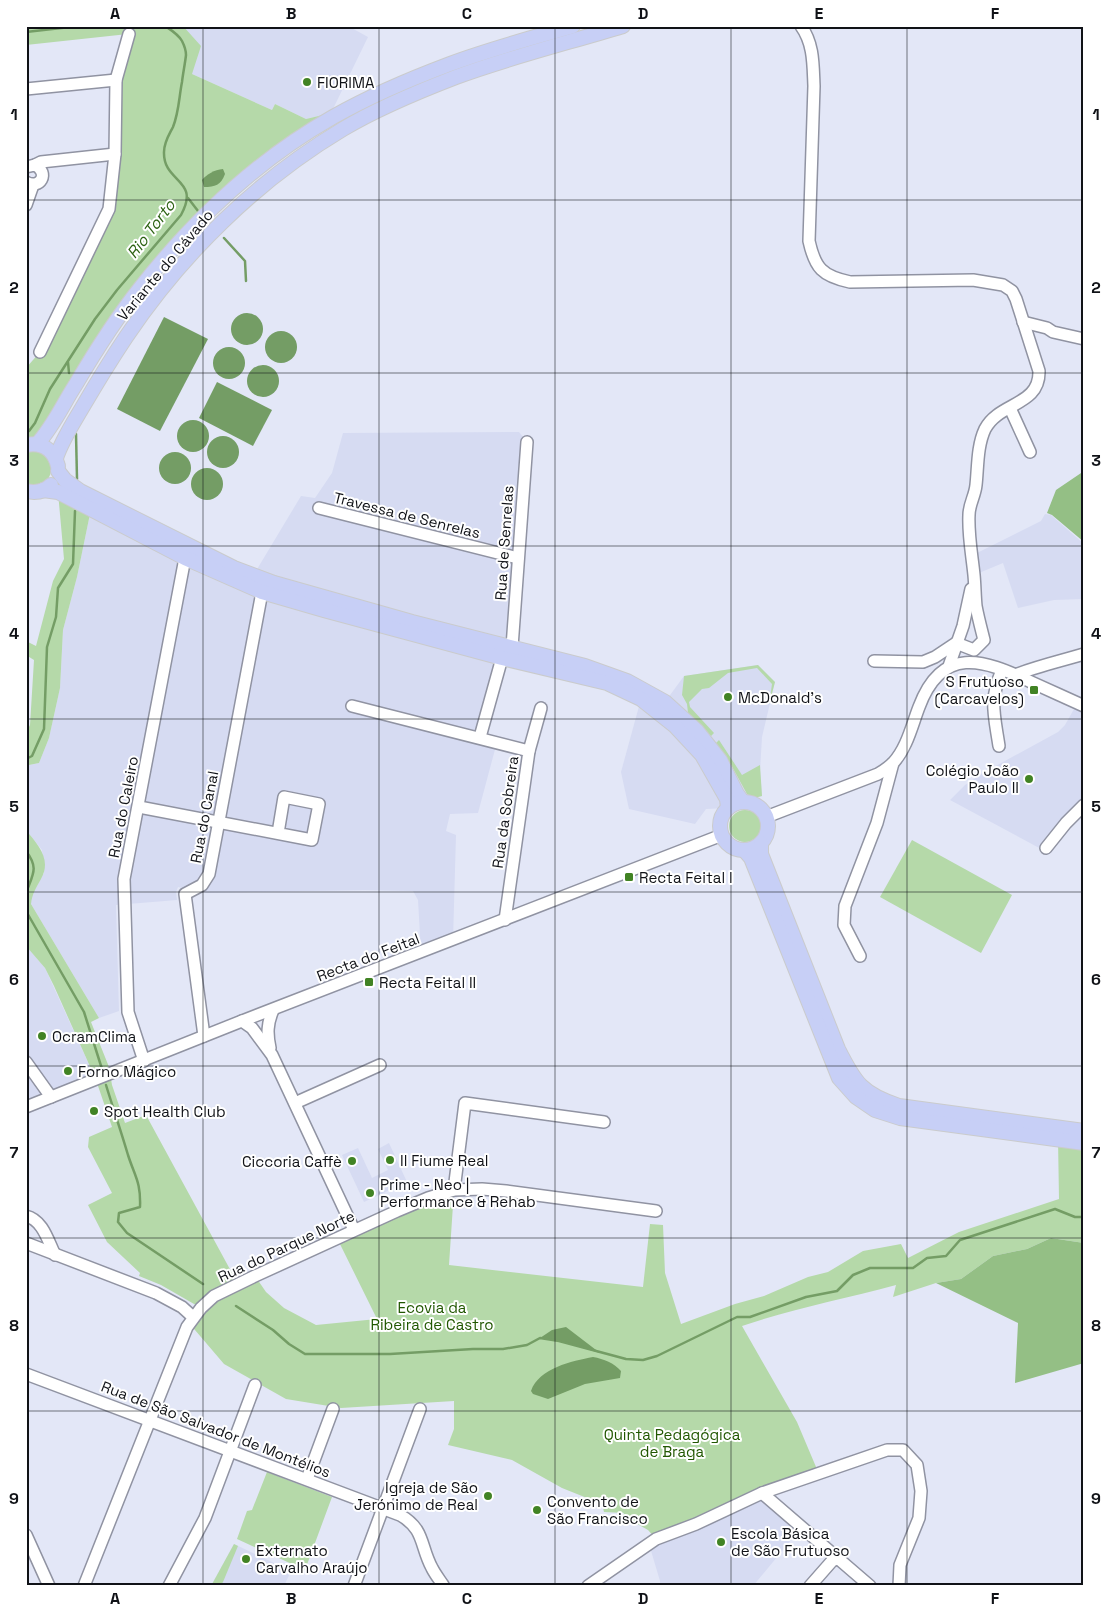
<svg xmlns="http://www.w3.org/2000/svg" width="1110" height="1612" viewBox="0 0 1110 1612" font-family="'Space Grotesk',sans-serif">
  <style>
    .built { fill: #d6dbf2 }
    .green { fill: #b5d9a9 }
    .forest { fill: #94bf85 }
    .water { fill: #749d65 }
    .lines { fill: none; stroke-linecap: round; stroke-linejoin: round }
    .stream { stroke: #749d65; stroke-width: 2.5 }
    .minor-casing { stroke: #9093a2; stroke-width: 14 }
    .major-casing { stroke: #cacbcc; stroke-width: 16 }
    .minor { stroke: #fff; stroke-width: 11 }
    .major { stroke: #c7cff6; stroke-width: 14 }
    .grid { fill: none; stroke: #101217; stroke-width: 1; stroke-opacity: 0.55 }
    .poi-dot { fill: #418324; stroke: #fff; stroke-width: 2 }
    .labels { text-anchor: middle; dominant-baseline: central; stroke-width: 4; stroke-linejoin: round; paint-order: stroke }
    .poi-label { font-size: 15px; fill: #101217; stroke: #fff; text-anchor: start }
    .street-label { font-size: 15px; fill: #101217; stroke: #fff }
    .park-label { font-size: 15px; fill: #215701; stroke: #fff }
    .water-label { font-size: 16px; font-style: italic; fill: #2c6212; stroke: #fff }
    .neatline { fill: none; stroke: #101217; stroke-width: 2 }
    .grid-label { font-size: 16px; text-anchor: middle; font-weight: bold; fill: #101217 }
  </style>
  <rect width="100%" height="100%" fill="#e3e7f7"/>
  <g class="built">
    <polygon points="183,26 348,26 368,37 331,113 306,119 275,104 272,110 192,74"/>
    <polygon points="519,432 527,442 512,647 253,576 301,496 315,498 332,473 343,433"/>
    <polygon points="91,509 185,558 502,658 481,737 497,742 478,813 450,814 446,831 456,835 453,940 421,952 418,900 413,891 365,890 207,893 178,887 176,892 177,900 116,905 119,1011 99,1018 31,904 31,896 44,873 42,850 26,830 26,767 29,765 39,763 49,738 60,688 63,630 77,577"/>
    <polygon points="1045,514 1051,515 1084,544 1084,599 1054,600 1018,608 1003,563 979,573 975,554 1041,521"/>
    <polygon points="758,665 775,682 762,737 760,771 762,796 743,802 665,702 684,676"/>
    <polygon points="641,699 675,726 728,808 706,809 695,824 629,809 621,772"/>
    <polygon points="1074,709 1084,713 1084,800 1043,850 950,800 965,785 983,773 1058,732 1065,725"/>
    <polygon points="26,946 45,968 96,1080 26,1107"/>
    <polygon points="389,1143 407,1182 364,1202 342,1155 358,1148 372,1178 388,1170 378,1149"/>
    <polygon points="762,1493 802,1527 753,1586 660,1586 660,1581 649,1544"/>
    <polygon points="234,1544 291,1571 284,1586 211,1586"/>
  </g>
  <g class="green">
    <polygon points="26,26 183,26 201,46 192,74 272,110 275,104 306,119 331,113 165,259 49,429 26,445 26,368 40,352 109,209 116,80 128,34 26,45"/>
    <path d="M31,450c31,0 24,45 -5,34v-32z"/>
    <polygon points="58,492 91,509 77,577 63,630 60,688 49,738 39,763 29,765 26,767 26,733 30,725 34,660 26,655 26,641 36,646 53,581 64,559"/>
    <polygon points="758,665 775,682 769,705 772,684 757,668 728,673 709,688 702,689 689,702 690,707 714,733 711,736 688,713 687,704 682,695 684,676"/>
    <polygon points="719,740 742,775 760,765 762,796 754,798 747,794 730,763 716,743"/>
    <circle cx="745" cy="826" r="16"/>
    <path d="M26,830c12,15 26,29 15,49 -5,9 -9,15 -10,25l68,114 -8,4 18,45 3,18 13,38 21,-8 92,169 17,-8 11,16 18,16 32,17 61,-6 -40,-81 117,-48 -5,75 194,22 7,-63 13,1 2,48 16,51 54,-20 29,-8 44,-19 20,-5 35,-21 38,-7 7,14 51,-26 100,-33 -1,-60 26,4v100l-33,-5 -24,11 -34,7 -32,23 -25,4 -43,14 3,-12c-52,14 -104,24 -154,41l55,96 22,52 -163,65 -8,-9 -25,-14 1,-3 -20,-1 -2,-8 -40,-16 -50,-28 -64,-15 6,-16v-28l-113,7 -55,-9 -62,-35 -35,-41 12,-15 -40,-23 -22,-9 1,-3 -33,-31 -19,-37 24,-12 -24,-46 1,-10 23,-10 -16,-47 -42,-94 -9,-18 -19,-22z"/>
    <polygon points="912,840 1012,895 981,953 880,897"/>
    <polygon points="267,1472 332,1497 305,1570 237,1539 247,1511 252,1510"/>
    <polygon points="234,1544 238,1546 223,1582 220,1586 211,1586"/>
  </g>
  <g class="forest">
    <polygon points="1084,471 1084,542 1052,515 1047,513 1056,490"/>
    <polygon points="1051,1238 1084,1243 1084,1363 1015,1383 1018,1323 936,1283 961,1279 993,1256 1027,1249"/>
  </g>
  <g class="water">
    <path d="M223,169l2,5c-4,11 -10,13 -21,13l-2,-7c5,-6 12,-10 21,-11z"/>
    <circle cx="247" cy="329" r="16"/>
    <polygon points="164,317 208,339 160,431 117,409"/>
    <circle cx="281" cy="347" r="16"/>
    <circle cx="229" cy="363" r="16"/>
    <circle cx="263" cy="381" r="16"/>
    <polygon points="217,382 272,410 253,446 199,418"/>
    <circle cx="193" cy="436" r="16"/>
    <circle cx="223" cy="452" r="16"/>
    <circle cx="175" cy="468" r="16"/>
    <circle cx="207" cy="484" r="16"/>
    <polygon points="566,1327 600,1353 559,1341 540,1338 552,1330"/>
    <path d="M593,1357c11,2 21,6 28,14l-1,7 -35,6 -37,15 -15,-5 -2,-3c8,-23 41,-30 62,-34z"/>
  </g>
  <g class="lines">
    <g class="stream">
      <polyline points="26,32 79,26"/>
      <polyline points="188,198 198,211"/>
      <polyline points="224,238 245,261 246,281"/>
      <polyline points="68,362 69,373"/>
      <path d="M29,431l6,-8 15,-34 45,-70 22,-29 64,-75c20,-36 -18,-32 -17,-63 0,-10 5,-17 9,-25 6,-15 6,-30 9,-45 1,-9 3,-18 4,-27 0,-4 -2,-10 -4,-14 -4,-7 -11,-11 -17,-15"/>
      <polyline points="76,434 77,479"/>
      <polyline points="26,759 32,756 44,729 47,647 56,617 58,588 73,564 75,511"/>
      <path d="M26,851c13,17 7,23 0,42"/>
      <polyline points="26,911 84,1012 102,1069"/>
      <path d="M106,1085c7,23 15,46 22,70 7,22 13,27 12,52l-21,6 -1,9 9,11 76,51"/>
      <polyline points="236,1306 273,1330 289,1344 305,1354 390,1354 473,1349 503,1349 527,1345 540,1338 559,1341 626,1359 643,1360 657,1356 737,1317 750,1317 806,1297 837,1291 853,1275 870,1268 913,1268 927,1258 946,1256 960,1240 1055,1209 1075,1217 1084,1217"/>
    </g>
    <defs>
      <g id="minor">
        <path d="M801,26c13,18 12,39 13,60l-5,155c6,27 13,35 41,41l123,-2 30,5 9,6 4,8 23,72c1,35 -40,31 -54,58 -8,17 -7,38 -9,56 -1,11 -7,19 -7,30 -1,20 3,40 5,60 1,10 1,21 2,31 2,11 5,22 8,34l-10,10 -18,-7 -21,14 -12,5 -49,-1"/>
        <polyline points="26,89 116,80"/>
        <polyline points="35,165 41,162 115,154"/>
        <path d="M26,167l9,-2c15,8 5,25 -9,17"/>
        <polyline points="26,205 33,185"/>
        <polyline points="1023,322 1047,328 1053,332 1084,339"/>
        <polyline points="40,352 109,209 115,154 116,80 129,34"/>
        <polyline points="1010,408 1030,452"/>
        <polyline points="319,508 518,558"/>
        <polyline points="512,647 527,442"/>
        <polyline points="949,666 963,626 971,589"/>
        <path d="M1015,675c23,-9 46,-14 69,-21"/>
        <polyline points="352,706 529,751 505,920"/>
        <polyline points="480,737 502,658"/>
        <path d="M999,746c-5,-33 -10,-45 3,-76"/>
        <polyline points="529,751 541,708"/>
        <polyline points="139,807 312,840 319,804 284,797 278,833"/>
        <path d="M766,817l112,-43c5,-3 11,-7 15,-11 14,-15 19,-38 26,-56 23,-62 64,-48 112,-25 18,8 35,16 53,24"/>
        <polyline points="1046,848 1066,823 1084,805"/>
        <polyline points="860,956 844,925 845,906 877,823 893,763"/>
        <polyline points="242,1021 252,1028 272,1055 354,1230"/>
        <polyline points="204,1036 185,894 202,885 209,874 262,592"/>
        <path d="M270,1048c-3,-14 -3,-24 3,-38"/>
        <polyline points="144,1061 128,1012 124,879 185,558"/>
        <polyline points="26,1062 51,1097"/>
        <polyline points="295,1103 380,1065"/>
        <polyline points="26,1107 242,1021 722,835"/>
        <polyline points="454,1190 465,1103 604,1122"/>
        <path d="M26,1216c17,4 22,25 29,39"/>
        <polyline points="26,1243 156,1293 182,1307 193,1317"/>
        <path d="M26,1374l374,141c25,14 20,31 32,53 3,6 7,11 11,17"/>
        <polyline points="307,1479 333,1409"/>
        <polyline points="762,1493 870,1586"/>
        <polyline points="26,1535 49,1586"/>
        <polyline points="84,1586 187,1327 201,1308 214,1296 255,1276 397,1211 428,1198 454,1190 482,1189 506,1191 656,1211"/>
        <polyline points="169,1586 205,1518 255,1385"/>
        <polyline points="354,1586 420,1409"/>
        <polyline points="588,1586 656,1539 696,1524 762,1493 887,1450 903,1450 917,1465 921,1491 919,1518 900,1565 899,1586"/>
        <polyline points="810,1586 832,1561 837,1559"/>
      </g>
      <g id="major">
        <path d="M37,444c16,-17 26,-40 39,-60 20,-34 41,-67 65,-97 53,-67 118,-128 192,-170 37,-21 77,-38 117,-53 40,-15 82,-26 123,-38"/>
        <path d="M26,445c16,-3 28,5 32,21"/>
        <path d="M56,458c6,-18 16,-33 26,-50 14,-24 28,-47 44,-71 56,-83 130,-156 217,-208 35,-21 74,-37 113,-52 54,-20 111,-34 167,-51"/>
        <polyline points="58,471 65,480 80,491 234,568 274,583 412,622 585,666 627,681 665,702 697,731 720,760 737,794 743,802"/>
        <polyline points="43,490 58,492 185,558 262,592 324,610 502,658 607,683 641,699 675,726 702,755 727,799 728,808"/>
        <path d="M26,491c9,2 18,1 25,-6"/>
        <circle cx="744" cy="826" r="24"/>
        <path d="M761,843v11l77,195c17,34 24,45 61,57l185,25"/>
        <polyline points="744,850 751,858 839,1078 856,1097 875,1110 900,1118 1084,1143"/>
      </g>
    </defs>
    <use href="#minor" class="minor-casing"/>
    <use href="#major" class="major-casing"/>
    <use href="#minor" class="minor"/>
    <use href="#major" class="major"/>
  </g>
  <path class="grid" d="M203,26v1560M379,26v1560M555,26v1560M731,26v1560M907,26v1560M26,200h1058M26,373h1058M26,546h1058M26,719h1058M26,892h1058M26,1066h1058M26,1238h1058M26,1411h1058"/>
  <g class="poi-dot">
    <circle cx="307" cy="82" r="5"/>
    <rect x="1029" y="685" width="10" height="10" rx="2.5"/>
    <circle cx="728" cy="697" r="5"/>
    <circle cx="1029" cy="779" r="5"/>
    <rect x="624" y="872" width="10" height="10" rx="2.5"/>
    <rect x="364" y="977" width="10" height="10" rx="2.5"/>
    <circle cx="42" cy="1036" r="5"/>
    <circle cx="68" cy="1071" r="5"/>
    <circle cx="94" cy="1111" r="5"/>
    <circle cx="390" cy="1160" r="5"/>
    <circle cx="352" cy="1161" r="5"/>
    <circle cx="370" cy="1193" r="5"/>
    <circle cx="488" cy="1496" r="5"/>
    <circle cx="537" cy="1510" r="5"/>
    <circle cx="721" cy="1542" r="5"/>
    <circle cx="246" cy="1559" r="5"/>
  </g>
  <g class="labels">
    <g class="poi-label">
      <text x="317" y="82">FIORIMA</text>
      <text x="1024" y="681" text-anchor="end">S Frutuoso<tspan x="1024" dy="17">(Carcavelos)</tspan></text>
      <text x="738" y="697">McDonald's</text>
      <text x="1019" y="770" text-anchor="end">Colégio João<tspan x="1019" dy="17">Paulo II</tspan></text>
      <text x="639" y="877">Recta Feital I</text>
      <text x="379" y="982">Recta Feital II</text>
      <text x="52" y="1036">OcramClima</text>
      <text x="78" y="1071">Forno Mágico</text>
      <text x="104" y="1111">Spot Health Club</text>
      <text x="400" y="1160">Il Fiume Real</text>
      <text x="342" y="1161" text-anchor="end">Ciccoria Caffè</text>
      <text x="380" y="1184">Prime - Neo |<tspan x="380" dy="17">Performance &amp; Rehab</tspan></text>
      <text x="478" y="1487" text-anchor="end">Igreja de São<tspan x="478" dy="17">Jerónimo de Real</tspan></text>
      <text x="547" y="1501">Convento de<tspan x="547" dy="17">São Francisco</tspan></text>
      <text x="731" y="1533">Escola Básica<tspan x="731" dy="17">de São Frutuoso</tspan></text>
      <text x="256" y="1550">Externato<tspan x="256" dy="17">Carvalho Araújo</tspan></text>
    </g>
    <g class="street-label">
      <text transform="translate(165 265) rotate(-50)">Variante do Cávado</text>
      <text transform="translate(407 515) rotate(14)">Travessa de Senrelas</text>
      <text transform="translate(504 543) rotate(-86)">Rua de Senrelas</text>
      <text transform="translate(123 807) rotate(-79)">Rua do Caleiro</text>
      <text transform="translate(505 812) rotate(-82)">Rua da Sobreira</text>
      <text transform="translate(204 817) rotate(-79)">Rua do Canal</text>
      <text transform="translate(368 957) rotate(-21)">Recta do Feital</text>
      <text transform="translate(286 1246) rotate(-25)">Rua do Parque Norte</text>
      <text transform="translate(216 1429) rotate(21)">Rua de São Salvador de Montélios</text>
    </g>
    <g class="park-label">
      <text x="432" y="1307">Ecovia da<tspan x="432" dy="17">Ribeira de Castro</tspan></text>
      <text x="672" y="1434">Quinta Pedagógica<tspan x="672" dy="17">de Braga</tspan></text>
    </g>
    <g class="water-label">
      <text transform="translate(151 229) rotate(-53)">Rio Torto</text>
    </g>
  </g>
  <rect width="1110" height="1612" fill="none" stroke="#ffffff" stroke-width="55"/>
  <rect x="28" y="28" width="1054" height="1556" class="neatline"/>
  <g class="grid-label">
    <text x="115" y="19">A</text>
    <text x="291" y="19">B</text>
    <text x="467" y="19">C</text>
    <text x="643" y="19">D</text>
    <text x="819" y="19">E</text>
    <text x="995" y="19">F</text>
    <text x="14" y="120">1</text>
    <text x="1096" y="120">1</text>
    <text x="14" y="293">2</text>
    <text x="1096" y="293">2</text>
    <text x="14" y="466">3</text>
    <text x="1096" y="466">3</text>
    <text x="14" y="639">4</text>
    <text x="1096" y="639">4</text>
    <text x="14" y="812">5</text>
    <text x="1096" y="812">5</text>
    <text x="14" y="985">6</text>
    <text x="1096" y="985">6</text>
    <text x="14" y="1158">7</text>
    <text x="1096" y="1158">7</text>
    <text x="14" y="1331">8</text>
    <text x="1096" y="1331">8</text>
    <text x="14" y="1504">9</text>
    <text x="1096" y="1504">9</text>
    <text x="115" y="1604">A</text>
    <text x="291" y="1604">B</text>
    <text x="467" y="1604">C</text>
    <text x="643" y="1604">D</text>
    <text x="819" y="1604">E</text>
    <text x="995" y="1604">F</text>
  </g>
</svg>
